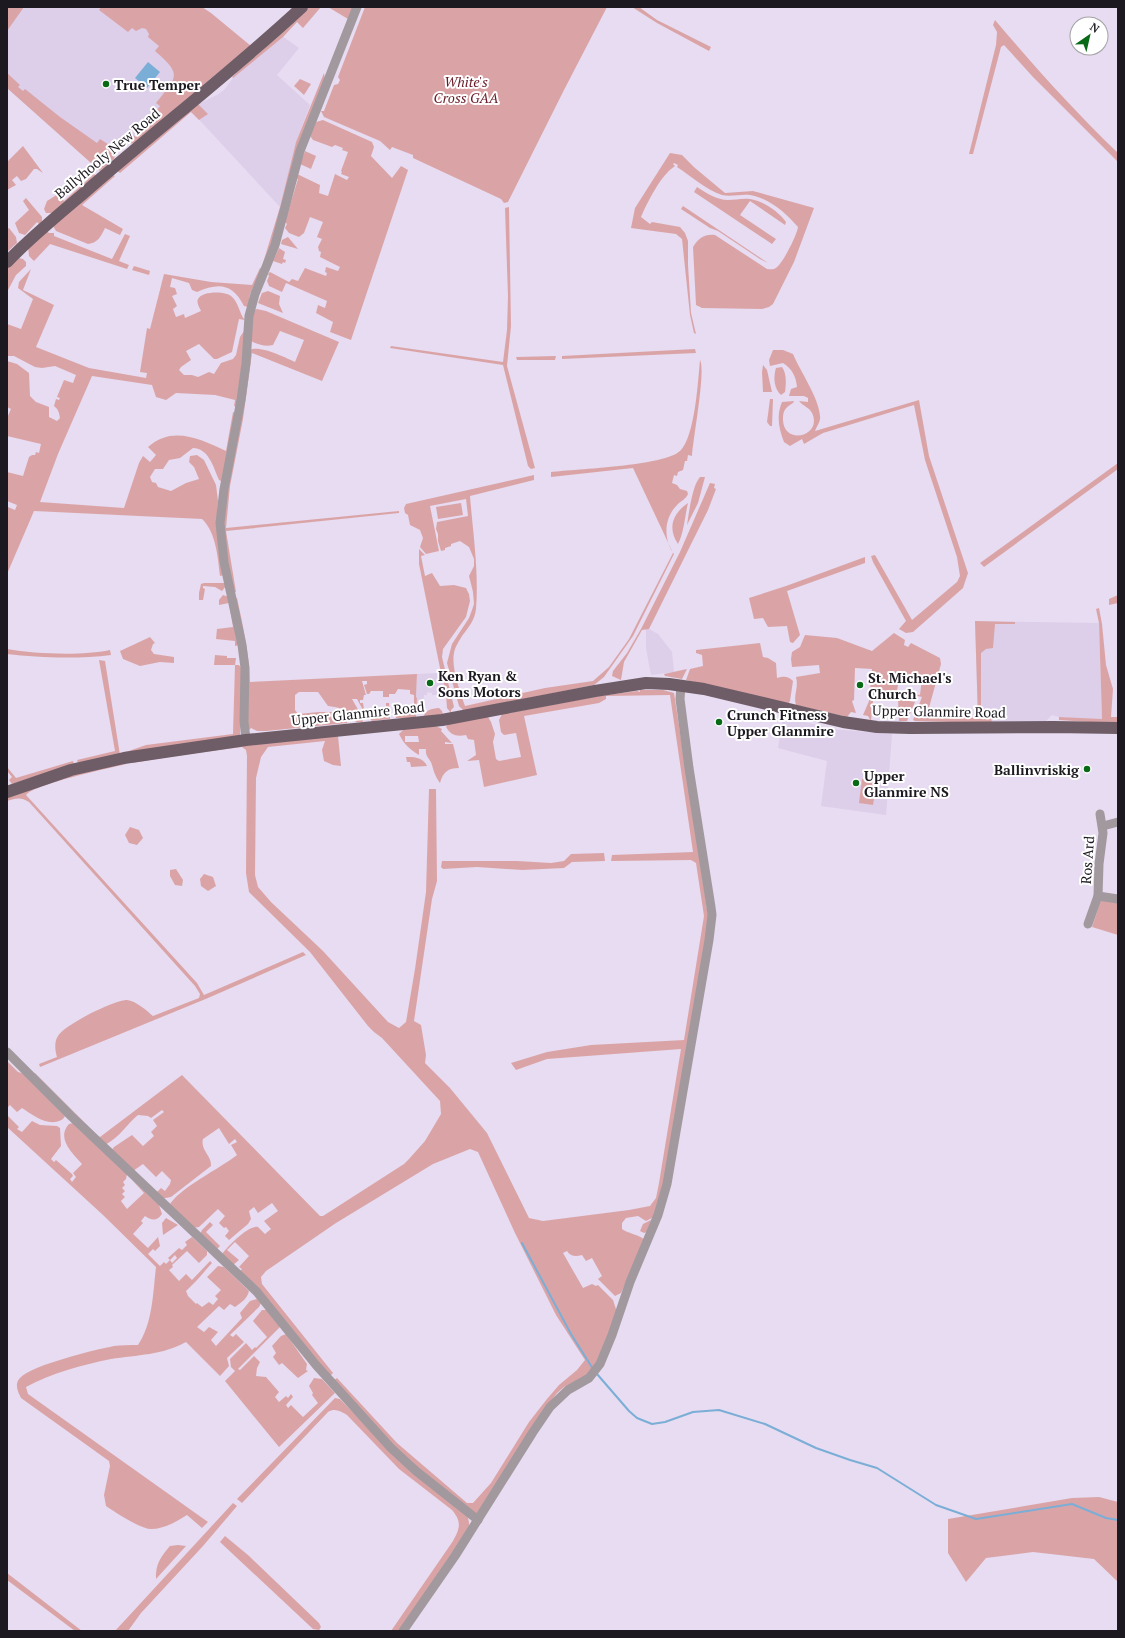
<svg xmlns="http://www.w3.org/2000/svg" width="1125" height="1638" viewBox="0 0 1125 1638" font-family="'PT Serif',serif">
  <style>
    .built { fill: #ddcee9 }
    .green { fill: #daa4a7; fill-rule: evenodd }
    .water { fill: #7baed6 }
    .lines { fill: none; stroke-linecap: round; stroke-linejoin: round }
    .stream { stroke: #7baed6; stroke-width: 2 }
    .minor { stroke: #a2999e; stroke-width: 9 }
    .major { stroke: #6e5d67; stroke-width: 12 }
    .poi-dot { fill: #086a16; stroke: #fff; stroke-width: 1.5 }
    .labels { text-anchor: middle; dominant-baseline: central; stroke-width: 4; stroke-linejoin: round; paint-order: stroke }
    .park-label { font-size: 14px; font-style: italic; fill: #681a27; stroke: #fff }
    .poi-label { font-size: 14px; font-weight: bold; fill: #1d1920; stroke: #fff; text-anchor: start }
    .street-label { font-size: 14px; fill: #1d1920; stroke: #fff }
  </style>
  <rect width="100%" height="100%" fill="#e7dcf1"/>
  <g class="built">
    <polygon points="7,7 122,7 209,80 138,137 124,144 98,168 7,88"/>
    <polygon points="282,36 299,48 277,75 310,105 296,142 280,207 192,112 190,108 217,95 224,90 233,78"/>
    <polygon points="975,621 1099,623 1102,720 1059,717 1052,715 1046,721 992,722 991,718 978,718"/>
    <polygon points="646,629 649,629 658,634 672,652 674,672 651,675 646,648"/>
    <polygon points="441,673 447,695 432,695 432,693 427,692 427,695 424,695 423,705 417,705 417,698 416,697 417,674"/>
    <polygon points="783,716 831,729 892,734 886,815 821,806 827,761 778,748"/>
  </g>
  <g class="green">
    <polygon points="7,7 24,7 7,31"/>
    <path d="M101,7h101l9,6 40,33 -42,34 -67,59 -5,4 -13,1 7,-10 5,3 24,-31 -4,-3c21,-26 27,-28 -1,-52l4,-5 -11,-9 1,-3 -3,-5 -4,-1 -6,3 -4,-3 -4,4 -29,-22z"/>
    <polygon points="307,7 321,7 303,28 297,22 283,37 233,78 232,77"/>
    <polygon points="328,7 354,7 337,46 348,19"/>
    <polygon points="365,7 607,7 564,90 508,202 504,203 501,199 413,158 413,155 392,147 390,150 380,141 324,117 321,111 324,111 334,85 338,84 340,80 338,77"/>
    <polygon points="632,7 639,7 657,20 711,47 709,51 657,23"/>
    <path d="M995,20c39,46 79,91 123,133v9l-85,-85 -29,-32 -3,2 -28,107h-4l27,-109 1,-13 -4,-7z"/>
    <polygon points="7,73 20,85 18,87 23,91 25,89 60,117 97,143 100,139 117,150 114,159 100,171 7,88"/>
    <polygon points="324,73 325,79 265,264 263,263 280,207 296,142"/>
    <polygon points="300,79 311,84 304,95 294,86"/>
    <polygon points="198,104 208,114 199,120 191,112 120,173 116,170"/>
    <polygon points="323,120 372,142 374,147 371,156 392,178 401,166 408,170 351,340 330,332 333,322 316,313 318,305 325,308 327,301 286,283 282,292 269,286 267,281 269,276 268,274 270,272 289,282 292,279 298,281 305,268 326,276 327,273 325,272 326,267 338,271 340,267 320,257 321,252 319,251 318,247 322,239 317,237 323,222 310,217 304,233 299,237 289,233 285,228 287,224 285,222 298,179 296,178 297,174 320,185 319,193 328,196 335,174 347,180 349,177 341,174 342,172 341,171 348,152 342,150 343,148 335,145 332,147 313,140 310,136 316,122"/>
    <polygon points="23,146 43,173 37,169 34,169 26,179 21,181 17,176 12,180 16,185 7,190 7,162"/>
    <polygon points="305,151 316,156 311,169 300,164"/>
    <path d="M670,153l12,2 13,13 30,25 28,-2 61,17 -20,54 -21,42 -4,3 -7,2 -60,-1 -6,-3 -3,-58c6,-9 11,-13 22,-12l52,34c3,0 6,1 9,-1 7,-5 21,-33 22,-41 -12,-14 -29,-29 -48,-32 -9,-1 -19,2 -28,0 -16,-5 -31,-19 -45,-28l1,-2 -4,-2 -1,1 2,2c-14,9 -27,35 -34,51l9,7 2,-2 28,5 5,6 3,8v24l3,48 5,21 -2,-1 -4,-18 -8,-76 -6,-5 -45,-6 4,-20z"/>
    <polygon points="94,174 96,176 55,213 46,213 44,209 47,201 58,194 64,201"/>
    <path d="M111,174l4,2 -33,29 41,24 -3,6 -15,-7c-4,8 -7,15 -17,16l-32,-13 -4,-7z"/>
    <path d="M697,187c9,6 20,13 31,13 7,0 14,-2 22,-1 13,2 28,12 36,23l-1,3 -35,-24 -10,14 36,24 -4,5 -78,-52z"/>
    <polygon points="26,198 42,217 42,221 39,224 37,222 25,235 19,233 15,223 29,210 23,201"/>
    <polygon points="683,206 768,263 760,259 718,231 710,228 681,209"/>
    <polygon points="509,207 511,326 507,366 535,468 531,469 528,466 503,365 390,348 391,346 503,362 507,330 508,296 505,208"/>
    <polygon points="9,228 16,237 17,243 7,252 7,229"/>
    <polygon points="46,230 49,233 54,233 54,236 112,259 125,234 130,236 119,261 129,265 127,269 50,244 34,261 29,256 28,247"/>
    <polygon points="288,237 298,249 281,244 282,240"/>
    <polygon points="279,248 285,252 283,259 286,260 285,263 283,262 282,264 273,261"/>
    <polygon points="19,258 23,259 26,262 26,266 16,275 7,292 7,267"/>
    <polygon points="134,266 150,271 149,275 132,270"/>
    <path d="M260,268l2,1 -12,25 -2,13 -4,-1c-11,-22 -25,-24 -47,-14l-5,-2 -3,-7 -17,-5 -2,9 5,1 2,6 -5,2 5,10 -4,3 3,8 8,-3 1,4 16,-7c-1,-3 -5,-8 -3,-12 4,-8 27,-8 33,-3 8,6 8,18 14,24l-6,-1 -7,33 -15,7h-3l-15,-15 -13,7 5,9 -10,7 -2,3 5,5h8l6,2 11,-5 5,2 7,-11 12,-4 3,-4 4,-18 4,-6 1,3 -8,73 -3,-1 1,-6 -20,-5 -39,-2 -10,7 -10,-3 -4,-12 -60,-9 -34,78 -18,48 84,6 15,-45 4,-7 7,6 6,-7 -8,-8c24,-22 53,-8 78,4l7,-39 3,1 -13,69 -4,-2c-6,-14 -10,-31 -26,-32l-13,10 -11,2 -6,9h-8l-5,8 2,5 4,1 2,4 13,4 15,-8 13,-4 -5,-12 -5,-5 1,-6 7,-1 7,5 12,25 2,16 -1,16 7,58 -4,1c-2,-18 -4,-44 -18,-57l-168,-8 -27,63v-63l1,-4 7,3 2,-5 -10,-4v-29l16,4 6,-19 3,-2h3l1,-3 3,1 2,-9 -34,-8v-18l4,-9 -4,-2v-46l10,3 12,9 1,23 6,6 13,5v10l8,4 3,-3c-1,-6 -2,-9 -6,-12l2,-7 3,1 1,-2 -3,-1 7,-17 9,3 3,-8 -21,-9 -13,2 -7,-1 -21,-11h-7v-32l14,5 12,-30 -15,-11 1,-6 12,-13 -8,21 31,15 -18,42 53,21 57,10 1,-5 -7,-1 7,-44 3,1 14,-55 47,8 41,3z"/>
    <polygon points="268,291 280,296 279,304 283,313 258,303 262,293"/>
    <path d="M257,309l9,2 73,31 -17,39 -70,-28 -9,66 -13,67 -4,42 173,-17v2l-173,18 10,61h-2l-9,-47 -2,-36 27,-159c10,-5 36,8 45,12l9,-22 -24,-9 -7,14c-7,2 -15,0 -22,-4v-16l3,-15z"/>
    <polygon points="695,349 696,353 562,359 562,356"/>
    <path d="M773,350h10l10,4c7,17 26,44 27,62 1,5 -3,10 -5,15l104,-31 10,56 39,117 -5,15 -50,44 -7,1 -7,-4 7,-8 -33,-59 -2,-6 4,-1 37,65 45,-38 3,-6 -3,-19 -32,-97 -11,-55 -91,28 -19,11 -2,-5 -12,7 -6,-4c-5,-13 -8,-26 -2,-40l12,-1 -1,2c-8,5 -10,7 -10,17 1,26 40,16 29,-7 -3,-6 -9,-7 -13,-12l9,1v-4l-4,-2h-15l2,-7 6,-2c-1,-11 -5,-18 -14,-24l-13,3 -1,-6z"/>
    <polygon points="556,356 555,360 517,360 516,357"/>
    <path d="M700,360c6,10 -7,79 -8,96l-4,-1 -1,6h-2l-2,9 -5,2 -1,4 -3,-1 -2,8 5,2 3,4 7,2 1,3c-2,5 -7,7 -11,11 -13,13 -14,34 -3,49l-41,82 -29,41 -10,8 -130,26 -5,-5 -12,-43 5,-19 17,-26 3,-8 2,-6 -1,-12 -4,-16 5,-10v-7l-5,-12 -9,-6 -9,3v2l-6,2v2l-4,1 -3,-10v-7l-2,-5 1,-7 31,-6 -2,-17 -36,7 9,45 -13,3 -6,-7 3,-9 -3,-8 -10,-5 -2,-10 -3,-2 -1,-5 2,-4 128,-29v5l-64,16c3,38 9,76 6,113 -1,11 -8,19 -14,27 -3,5 -7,11 -8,17 -3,14 6,39 11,53l80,-18 48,-7 16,-14 20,-28 44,-86 -40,-85 -82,9v-5c25,-3 113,-6 129,-21 15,-14 18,-70 20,-91z"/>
    <polygon points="763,365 767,370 772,392 763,392 762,372"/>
    <path d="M782,367c5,7 4,17 3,25l-4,3c-7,-6 -8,-18 -5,-27z"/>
    <polygon points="770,399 773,399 772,426 770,426 767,422"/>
    <polygon points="1118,463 1118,469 984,567 980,563"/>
    <path d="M700,477h5l-7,26 -11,22c2,-12 5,-39 13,-48z"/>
    <polygon points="710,483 715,484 714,488 716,489 708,510 649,629 642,630 624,662 621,680 612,676 613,671 627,653 641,629 680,552"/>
    <polygon points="461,503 463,515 438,519 436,507"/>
    <path d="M688,503c-3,12 -4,30 -10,41 -11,-16 -5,-31 10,-41z"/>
    <polygon points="419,549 425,555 421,556 425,576 432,573 440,586 454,585 466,588 469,594 470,601 466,617 443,649 442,657 454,707 451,710 451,713 447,708 446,695 447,695 441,673 419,564"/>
    <polygon points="865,557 865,563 787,591 800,635 793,643 790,642 787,626 768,627 763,618 754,619 749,598 786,586"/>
    <polygon points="204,583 226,583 226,586 222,591 215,587 203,586 203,588 205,589 203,600 199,600 199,593 201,584"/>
    <polygon points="223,595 229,597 240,645 235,646 235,641 216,639 217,629 233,627 229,603 219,605 219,600"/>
    <polygon points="1118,595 1118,603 1109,605 1109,599"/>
    <path d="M235,598h2c6,28 12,55 13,84l167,-8 -1,23 1,1 -1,20h-20l-1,-3 3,-4h7v-4h9v-12l-4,-1v-4l-12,-1 -3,5h-6v3h-6v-6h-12l-2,3h-2l-3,-9 3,-1v-3h-5l4,14h-2l-1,5h-3v3h3l1,6 -1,1 -6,-11h-5l8,14 3,9h-7c-5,-13 -15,-14 -28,-16l-10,-14h-19l-4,3v15l3,4 21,-2h21l7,7v4l-81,8h-9l-6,-3 -2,2z"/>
    <path d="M1099,608l3,16 4,41 7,24 -2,28h7v7c-20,-1 -39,-3 -59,-4v-3l43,2 -3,-96 -3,-14z"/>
    <path d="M975,621l40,1v2h-20l-2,24 -7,1 -5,4v65h10l1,4 -6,1 -71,-2 -2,-1 9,-23 -14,-3v-1l12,2 2,-17 -22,-4 -4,22 -22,-5 -3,30 -3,-5 -5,-1 6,-14 3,-32 -17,-1 -1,32 -2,1 4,12 -5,-1 -4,5 -51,-12c-3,-9 3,-18 0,-28l24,-4 -1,-8 -27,2 -1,-8 1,-7 8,-5 5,-12 32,3 35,13 22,-18 11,7 -1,5 4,2 3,-4 29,15 1,6 -14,51 51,3z"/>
    <polygon points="150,637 155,643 153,644 151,650 154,654 174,657 174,663 160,662 140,666 123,659 120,651"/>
    <path d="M760,643l3,14 5,1 8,5 1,15c7,-2 11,-2 16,3l-3,20 -2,3 -102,-24 4,-11 13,-3 -1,-11 -6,-2v-3z"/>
    <path d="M7,649c29,5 74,7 103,1l1,5c-31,4 -72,3 -104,-1z"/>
    <polygon points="215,655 227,656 227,658 236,658 235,665 239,665 242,669 240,735 238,737 126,754 126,752 146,745 233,734 235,665 214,665"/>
    <polygon points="99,660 105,661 120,755 78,763 77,760 115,751"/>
    <polygon points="687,669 682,679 665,676 664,674"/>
    <path d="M640,690h23l11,3 34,222v13l-45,261 -9,28 -8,4 -8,-5 -12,2 -4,5v6c7,5 16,5 23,11l-24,53 -6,3 -17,-17 4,-3 -10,-18 -6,3 -4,-6c-7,2 -12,1 -15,-4l-4,2 20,35 9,-4 4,2 2,-1 15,15 3,9 2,1 -21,54 -10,13 -23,10 -7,6 -10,13 -70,109 -58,-46 -26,-24 -60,-64 4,-3 60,65 70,60h6l18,-20 38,-61 18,-23 12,-14 18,-15 8,-10 -29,-45 -41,-82 -37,-81 -8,-3 -37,15 -97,59 -70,48 -5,6 1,7 71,89 -3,3 -90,-105 2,-2 -3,-2 10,-11 -14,-14 -8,8 12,10 -6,5 -11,-11c6,-8 26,-29 36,-27l7,7 6,-5 -7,-8 14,-10 -6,-8 -14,10 -4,-6 -5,4 2,8 -3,5 -19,16 -4,-4 4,-5 -3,-4 -2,1 -5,-5 6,-7 -7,-7 -19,18 -6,1 -24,-22c8,-17 52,-38 68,-51l-6,-10 6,-3 -2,-3 -6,5 -10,-16 -16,11c-3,11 9,17 8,27l-40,31 -10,2 -6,-5 6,-6 4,3 5,-7 1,-4 -9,-9 -6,6 -13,-13 -10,7 -22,-20 3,-4 18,-12 11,11 11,-10 -3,-4 6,-6 -4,-6 11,-8 -2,-2 -11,8 -3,-2 -10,-1c-12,10 -18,22 -33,30l-73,-72h3l63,63 2,1 82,-62 138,141h3l81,-52 5,-5 16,-18 16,-27 -1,-13 -58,-63 -8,-6 -6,-6 -58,-74 -61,-60 -3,-19 1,-117 -1,-6 -4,-3 -61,8 -49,8 -1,-3 49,-8 158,-16 3,30 -8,-1 -9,-4 -2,-11 3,-9 -57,6 -7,10 -5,21 -1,97 3,12 13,15 52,49 65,71 11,6 7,-6 9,-53 11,-77 3,-103h7l1,92 -5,18 -18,122 7,4 5,30 -1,8 25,25 37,45 42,85 14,3 86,-11 21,-4 6,-8 3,-15 22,-134 -134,10 -31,11 -5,-7 36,-11 44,-7 93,-5 20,-124 -8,-53 -5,-3 -80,1 1,-6 81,-3 -23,-157 -64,1v3l-7,4 -75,13 13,59 -53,12 -5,-27 -12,1 9,-6 -2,-15 -6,-1 -2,-4c-10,2 -15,0 -20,-8l3,-5 38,-7 4,7 4,12 -2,8 3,17 3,2 22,-4 -5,-24 -12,2 -3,-3 -2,-12 3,-6 97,-18 38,-5 3,1z"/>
    <polygon points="898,699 915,702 907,721 899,721"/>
    <polygon points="386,703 389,703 390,719 372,721 367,714 369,711 386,709"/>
    <path d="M439,708l3,3 1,4 -20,3c3,-9 8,-9 16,-10z"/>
    <path d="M436,726l6,3 -1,2 11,12 -7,-1v2h8l6,24c-11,0 -16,4 -19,15 -5,-7 -6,-11 -8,-18 -2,-7 -7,-8 -6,-16h-7v6c-10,-6 -15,-11 -20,-21l5,-5zM405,736h13l1,6h-14z"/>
    <path d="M406,757c8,0 17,0 21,9l-16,1 -1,-5h-3z"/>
    <polygon points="73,761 74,764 12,784 9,780 12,777 7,771 7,767 16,778"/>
    <path d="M126,761v3c-16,4 -92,20 -100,31l171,188 7,12 99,-43 3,3 -98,43 -168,69 -1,-3 18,-7c-2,-7 -3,-15 1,-21 6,-11 56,-36 69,-36 9,1 19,10 26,16l46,-18 1,-4 -5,-8 -166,-184c-8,-5 -13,-4 -22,-1v-5l30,-11z"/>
    <polygon points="862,779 877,781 873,805 859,803"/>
    <polygon points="130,827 139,830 143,838 137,845 129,843 125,835"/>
    <polygon points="604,853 605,861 572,862 564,868 522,870 477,867 443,869 441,867 442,861 517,861 551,863 564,861 571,854"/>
    <polygon points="176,869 183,880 182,886 175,885 170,876 170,870"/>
    <polygon points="204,874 213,877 216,886 208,891 201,886 200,879"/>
    <polygon points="1101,900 1118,903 1118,935 1092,927"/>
    <path d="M7,1061l11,11 7,2 40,42 -2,3c-14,9 -29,-3 -41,-11l-5,4 -7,-7 -3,3z"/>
    <path d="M7,1115l12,12 -2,2 5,3 10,-11 8,4 17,1 3,2 1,18 -10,13 3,3 2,-2 16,14 1,2 -3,3 2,3 4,-5 -3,-4 9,-9c-10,-11 -26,-26 -13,-40l4,-1 54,51 -1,5 -3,3 2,3 -3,3 3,3 -3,3 3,3 -4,4 6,8 17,-16 -12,-13 27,25 3,9c-5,7 -10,7 -17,2l-4,5 2,2 -10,11 15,14 10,-11 2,9 -5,5 -2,-2 -5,5 12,12 4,-4 2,2 4,-4 2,3 5,-5 -2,-3 -5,5 -2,-2 11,-10 3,2 5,-5 -2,-3 7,-5 15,14v4l-8,8 -12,-12 -15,14 1,2 -4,3 10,11 7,-7 6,6 18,-19 2,2c-9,10 -16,19 -26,28l2,5 8,8 1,-1 5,4 7,-5 4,3 5,-6 -3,-3 6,-6 -14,-13 11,-11 6,1 25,24c-2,8 -7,11 -14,16l-5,-3 -6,6 -5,-4 -22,21 7,5 5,-5 9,5 -7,8 5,6 26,-28 -2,-5 10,-12 7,-2 4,4 -2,4 -29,28 3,2 3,-3 8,8 -17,16 2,8 -9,10 -34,-34c-23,13 -49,13 -75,17 -29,6 -59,14 -85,28l2,7 180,128 -6,6 -15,-13c-11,7 -23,14 -36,14 -11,0 -36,-17 -45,-23l-2,-11 6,-29 -1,-5 -88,-63c-3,-6 -7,-14 -1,-20 12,-13 74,-28 94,-32 7,-1 16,-1 24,-1 15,-22 15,-53 18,-78l-53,-52 -96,-88z"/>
    <polygon points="166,1218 178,1225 163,1235 162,1223"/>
    <polygon points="651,1220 647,1232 644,1233 640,1231 643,1224"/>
    <polygon points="210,1222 213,1225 206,1232 220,1246 216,1250 200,1234 202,1230"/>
    <polygon points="262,1310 267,1310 281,1326 238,1369 240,1370 254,1356 260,1362 257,1368 256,1376 266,1377 279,1392 275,1397 279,1402 286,1396 288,1398 291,1394 293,1397 286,1405 288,1408 291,1405 303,1417 318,1403 312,1395 313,1393 309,1386 314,1378 322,1379 335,1393 279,1447 225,1381 235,1371 231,1367 230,1359 246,1343 252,1350 255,1347 256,1348 267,1337 253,1321"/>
    <polygon points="286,1334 307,1364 306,1370 308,1371 298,1378 282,1363 279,1365 273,1357 276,1353 272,1346 281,1336"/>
    <path d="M335,1398l5,1 41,42 86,74c2,6 3,9 1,15l-69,101h-8l62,-90c7,-13 9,-19 -1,-31l-53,-41 -52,-54c-7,-4 -12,-7 -19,-3l-86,91 -5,-4z"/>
    <polygon points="1099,1497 1118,1502 1118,1582 1094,1559 1033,1552 986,1558 966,1582 948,1553 948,1519 1072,1498"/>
    <polygon points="233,1503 237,1506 203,1546 141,1613 128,1631 115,1631"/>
    <polygon points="225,1536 248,1555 319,1623 321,1627 319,1630 313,1629 220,1542"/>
    <path d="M178,1545l8,1 -30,33c-1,-14 5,-23 14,-33z"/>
    <polygon points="7,1573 82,1631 75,1631 7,1580"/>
  </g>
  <polygon class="water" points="148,62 160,72 147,88 135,78"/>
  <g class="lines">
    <g class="stream">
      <polyline points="522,1243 571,1334 593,1369"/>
      <polyline points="597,1374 629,1411 637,1418 652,1424 665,1422 693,1412 719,1410 765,1424 816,1448 850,1460 877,1468 936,1505 976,1519 1072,1504 1106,1518 1118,1520"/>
    </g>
    <g class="minor">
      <polyline points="246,740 244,721 245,668 242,645 224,562 220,523 224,489 241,400 246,363 249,316 255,294 275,245 300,151 357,7"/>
      <polyline points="1103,826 1118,822"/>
      <polyline points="1098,896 1118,899"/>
      <polyline points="1088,924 1098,896 1099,864 1103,833 1100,814"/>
      <polyline points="7,1052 71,1116 257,1292 316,1365 391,1448 416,1471 478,1520"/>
      <polyline points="403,1631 455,1556 533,1432 550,1407 568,1390 589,1378 600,1364 612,1335 630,1282 658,1215 667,1184 709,940 712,915 711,907 689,768 680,699 681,685"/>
    </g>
    <g class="major">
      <path d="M7,262c24,-25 51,-47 77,-69 72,-63 148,-121 218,-186"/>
      <polyline points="7,792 71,770 124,758 246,740 442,720 595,691 646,683 669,684 704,689 843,722 877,727 910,728 1054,727 1118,728"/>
    </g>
  </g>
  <g class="poi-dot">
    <circle cx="106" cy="84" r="4"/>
    <circle cx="430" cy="683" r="4"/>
    <circle cx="860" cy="685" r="4"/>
    <circle cx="719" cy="722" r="4"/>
    <circle cx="1087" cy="769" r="4"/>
    <circle cx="856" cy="783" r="4"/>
  </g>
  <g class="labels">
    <g class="park-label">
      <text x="466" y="81">White's<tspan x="466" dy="16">Cross GAA</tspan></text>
    </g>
    <g class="poi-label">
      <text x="114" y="84">True Temper</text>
      <text x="438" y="675">Ken Ryan &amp;<tspan x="438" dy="16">Sons Motors</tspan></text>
      <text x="868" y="677">St. Michael's<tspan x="868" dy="16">Church</tspan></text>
      <text x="727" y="714">Crunch Fitness<tspan x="727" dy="16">Upper Glanmire</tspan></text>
      <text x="1079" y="769" text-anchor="end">Ballinvriskig</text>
      <text x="864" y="775">Upper<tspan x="864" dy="16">Glanmire NS</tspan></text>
    </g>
    <g class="street-label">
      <text transform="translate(107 153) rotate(-40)">Ballyhooly New Road</text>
      <text transform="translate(939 711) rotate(1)">Upper Glanmire Road</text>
      <text transform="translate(358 713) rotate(-6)">Upper Glanmire Road</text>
      <text transform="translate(1087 860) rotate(-86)">Ros Ard</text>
    </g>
  </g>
  <rect width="1125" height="1638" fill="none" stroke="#1d1920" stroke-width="16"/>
  <g transform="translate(1089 36) rotate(34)"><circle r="19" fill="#ffffff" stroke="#a5a3a6"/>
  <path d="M0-3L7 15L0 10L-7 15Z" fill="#086a16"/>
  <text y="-6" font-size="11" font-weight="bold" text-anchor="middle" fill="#1d1920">N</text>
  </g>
</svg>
